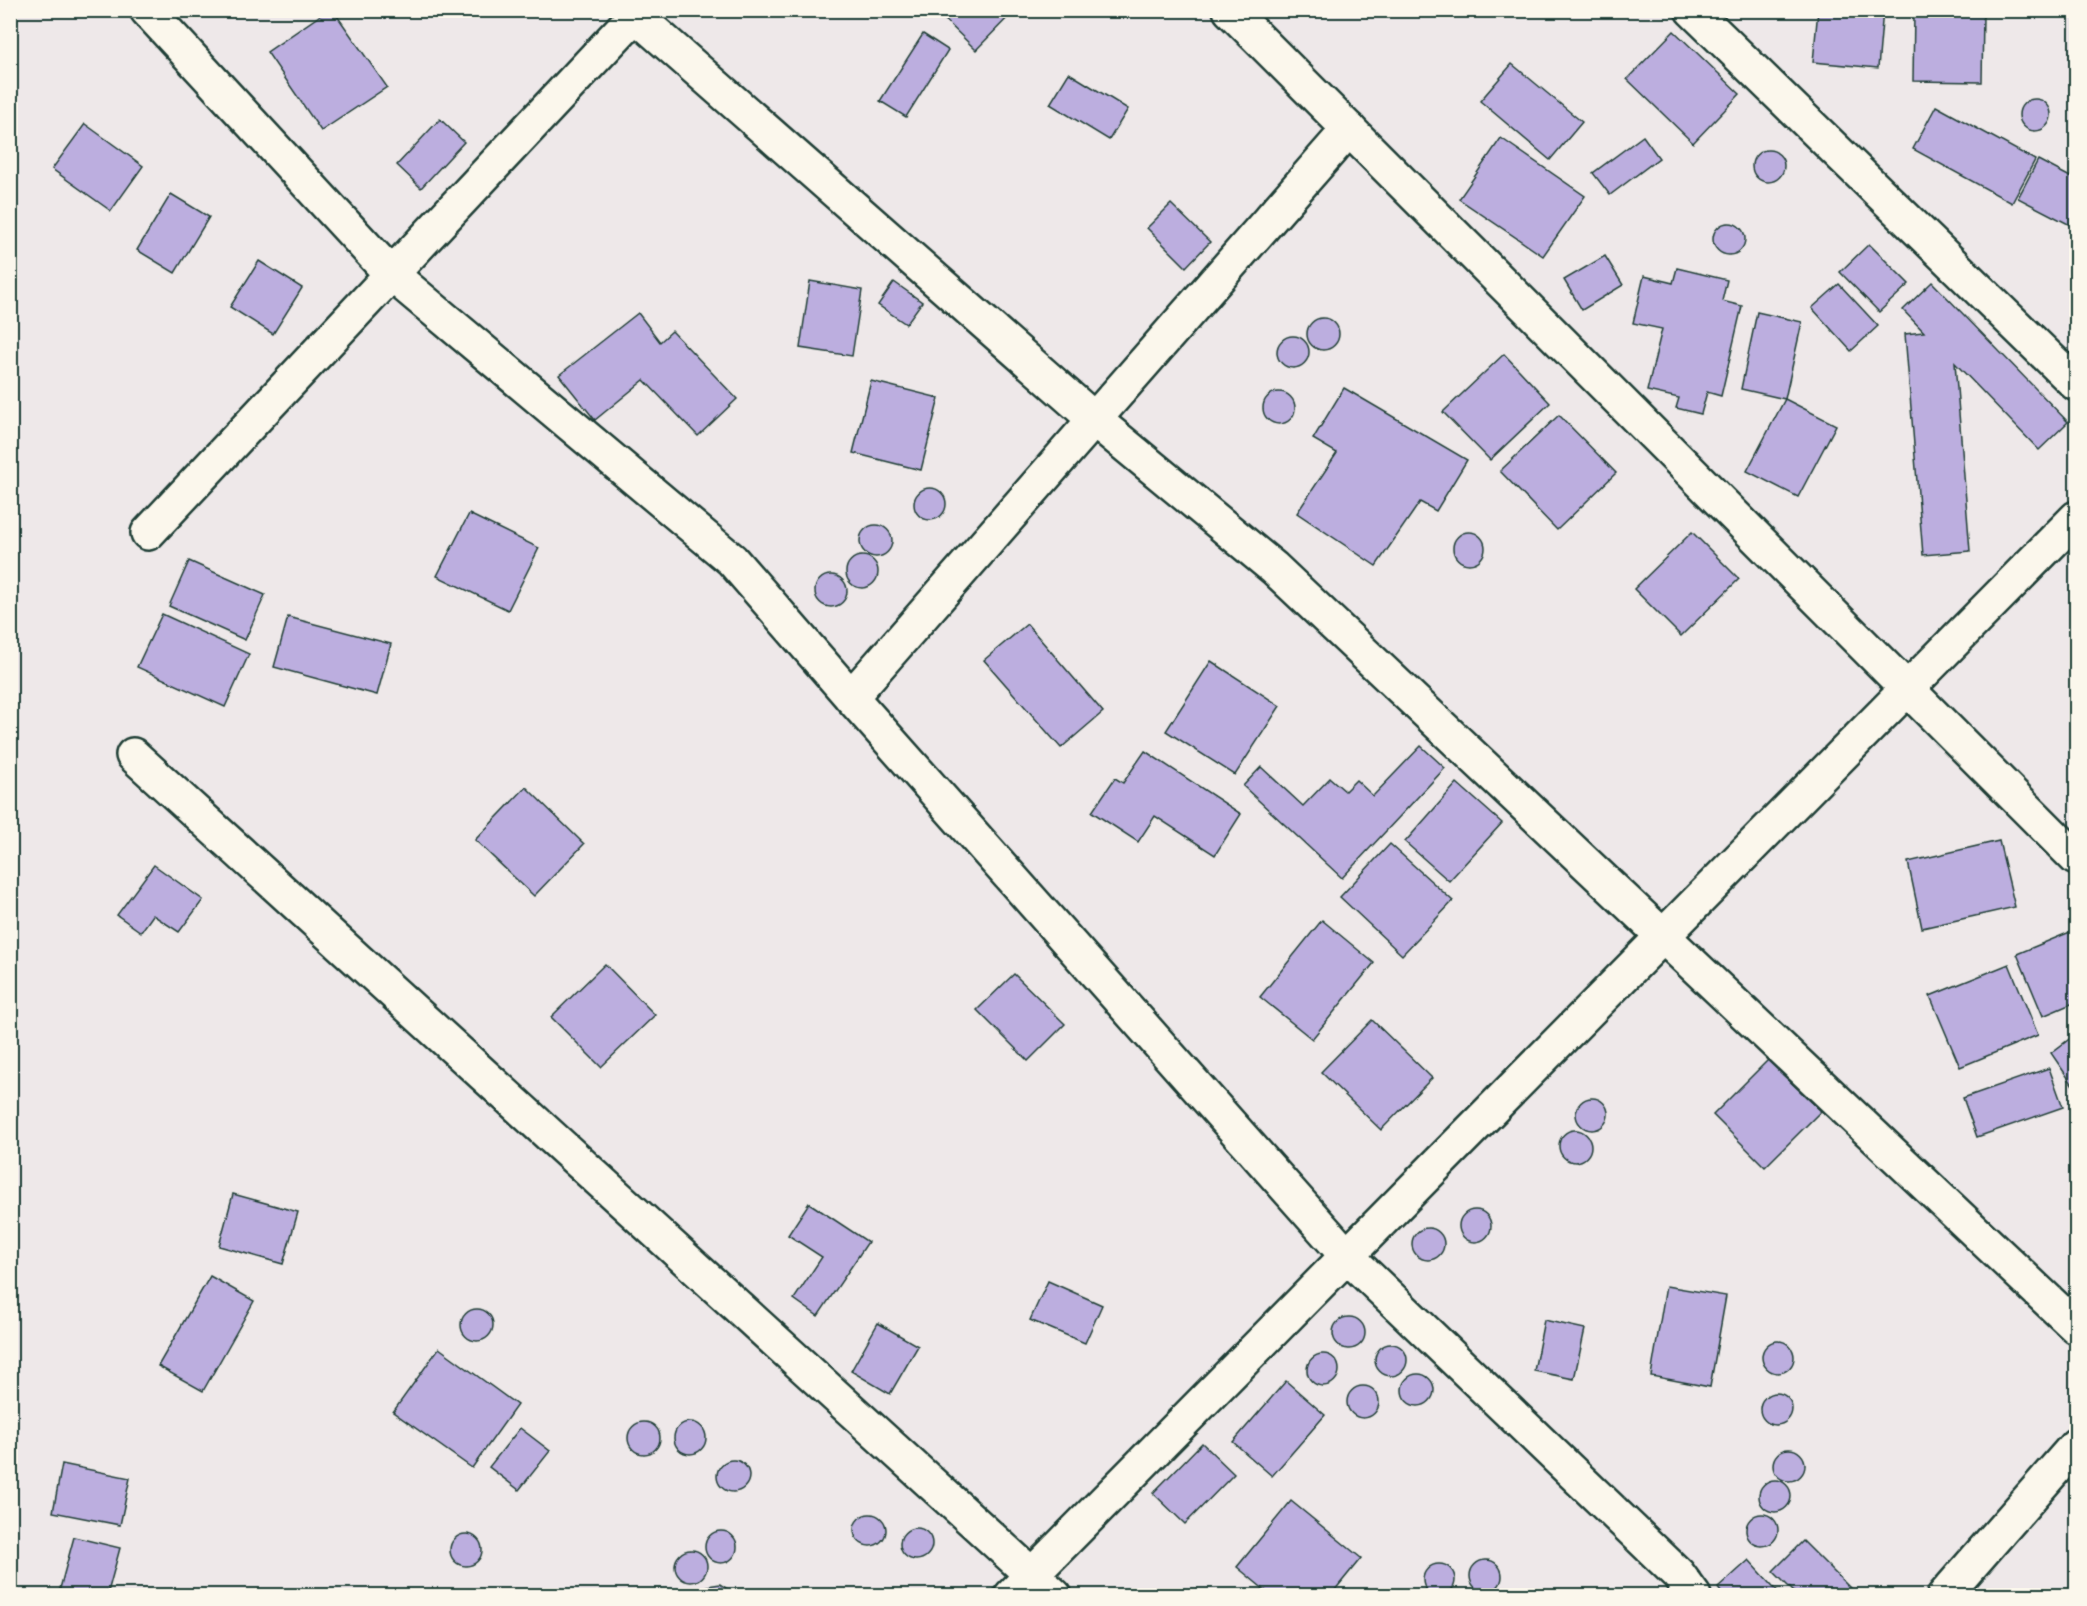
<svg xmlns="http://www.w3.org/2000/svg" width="2087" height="1606" viewBox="0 0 2087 1606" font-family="'Gochi Hand',sans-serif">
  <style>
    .building { fill: #bcaedf; stroke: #1f3d34; stroke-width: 1.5 }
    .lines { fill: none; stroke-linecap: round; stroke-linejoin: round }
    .street-casing { stroke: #1f3d34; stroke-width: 38 }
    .street { stroke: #fbf7ec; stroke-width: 33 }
  </style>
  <rect width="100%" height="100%" fill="#eee8e9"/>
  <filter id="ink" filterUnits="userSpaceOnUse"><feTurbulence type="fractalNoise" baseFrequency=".0167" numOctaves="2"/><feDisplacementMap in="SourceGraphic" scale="12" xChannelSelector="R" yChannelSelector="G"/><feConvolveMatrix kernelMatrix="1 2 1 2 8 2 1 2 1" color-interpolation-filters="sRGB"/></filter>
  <g filter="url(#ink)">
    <g class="building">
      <polygon points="328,10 333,10 387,87 321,131 267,52"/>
      <polygon points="935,10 1015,10 976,50"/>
      <polygon points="1818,10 1883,10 1878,68 1813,62"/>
      <polygon points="1914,13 1983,15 1982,82 1913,81"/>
      <polygon points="1674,31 1740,94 1693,143 1627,79"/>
      <polygon points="923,34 948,50 906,117 880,101"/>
      <polygon points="1512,64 1582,122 1550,160 1480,101"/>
      <polygon points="1069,73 1128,109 1109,140 1050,104"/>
      <circle cx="2035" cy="115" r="16"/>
      <polygon points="1936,106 2035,160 2012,203 1913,149"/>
      <polygon points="440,119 464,142 421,188 397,165"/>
      <polygon points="85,124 143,166 111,211 52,169"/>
      <polygon points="1643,136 1659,158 1610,195 1593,173"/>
      <polygon points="1501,138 1585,196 1543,256 1459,199"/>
      <circle cx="1768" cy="166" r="16"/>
      <polygon points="2038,160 2076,180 2076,228 2018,198"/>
      <polygon points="171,194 209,217 175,273 137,250"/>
      <polygon points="1171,204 1210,242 1186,267 1147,228"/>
      <circle cx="1729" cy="239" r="16"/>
      <polygon points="1869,244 1909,284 1879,312 1840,272"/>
      <polygon points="1605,256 1623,285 1582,310 1564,280"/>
      <polygon points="259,261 302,288 273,334 230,307"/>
      <polygon points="1677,268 1727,280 1722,301 1742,306 1721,396 1707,392 1701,414 1676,408 1679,398 1647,391 1662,329 1633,323 1644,276 1673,283"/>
      <polygon points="810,281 862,290 852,356 800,348"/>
      <polygon points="894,282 922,302 906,324 878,305"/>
      <polygon points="1932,282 2068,422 2039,450 1955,363 1970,551 1923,555 1905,334 1924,332 1903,310"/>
      <polygon points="1839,284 1878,326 1851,351 1812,308"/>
      <polygon points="1757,312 1802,322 1785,399 1741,389"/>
      <polygon points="638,313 660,342 672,331 737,399 698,436 644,380 595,420 559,375"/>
      <circle cx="1323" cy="334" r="16"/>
      <circle cx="1293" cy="352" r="16"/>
      <polygon points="1504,354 1550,403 1490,460 1443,412"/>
      <polygon points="871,381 939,398 921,470 853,453"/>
      <polygon points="1344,388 1467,460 1436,511 1420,502 1376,566 1297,513 1337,453 1313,439"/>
      <circle cx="1279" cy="408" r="16"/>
      <polygon points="1785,399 1836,425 1798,497 1747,471"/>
      <polygon points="1559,415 1616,473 1557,530 1500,471"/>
      <circle cx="930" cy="504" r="16"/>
      <polygon points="469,514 539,548 508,610 437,576"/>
      <circle cx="876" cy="541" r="16"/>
      <circle cx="1469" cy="548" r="16"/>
      <polygon points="1692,532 1739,579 1681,636 1634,589"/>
      <circle cx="862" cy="572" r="16"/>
      <polygon points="189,561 265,595 245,640 169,606"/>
      <circle cx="831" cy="591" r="16"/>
      <polygon points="162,614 249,654 225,707 137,667"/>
      <polygon points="288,617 391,644 377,695 274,667"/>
      <polygon points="1027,624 1103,712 1061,748 984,660"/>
      <polygon points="1211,661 1280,706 1235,775 1166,731"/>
      <polygon points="1421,746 1445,768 1342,878 1243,786 1261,767 1303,806 1330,778 1345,791 1356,780 1373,796"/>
      <polygon points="1145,751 1241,814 1215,855 1155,816 1138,842 1092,812 1115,778 1123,783"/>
      <polygon points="1457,783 1502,823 1449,881 1405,842"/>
      <polygon points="526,787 584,844 534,896 475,840"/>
      <polygon points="1999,841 2015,907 1922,928 1908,862"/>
      <polygon points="1390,844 1453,901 1402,955 1340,897"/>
      <polygon points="154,865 203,900 179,932 153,915 141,932 117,915"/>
      <polygon points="1322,920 1374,963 1312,1039 1260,997"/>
      <polygon points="2070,932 2076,949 2076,1002 2043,1016 2017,954"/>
      <polygon points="605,964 655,1015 601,1067 551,1017"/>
      <polygon points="2009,964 2038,1035 1960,1067 1930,996"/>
      <polygon points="1014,974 1065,1024 1028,1061 977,1010"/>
      <polygon points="1372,1020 1432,1078 1381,1130 1321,1072"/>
      <polygon points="2076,1034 2076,1087 2075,1088 2051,1053"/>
      <polygon points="1768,1060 1821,1111 1765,1167 1713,1115"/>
      <polygon points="2049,1068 2063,1107 1977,1137 1963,1098"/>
      <circle cx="1592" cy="1114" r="16"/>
      <circle cx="1575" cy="1146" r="16"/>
      <polygon points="233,1194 298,1212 283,1264 219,1246"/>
      <polygon points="809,1203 868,1242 818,1316 794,1299 822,1257 788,1235"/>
      <circle cx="1475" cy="1226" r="16"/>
      <circle cx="1428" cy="1244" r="16"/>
      <polygon points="210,1276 254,1301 203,1391 158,1366"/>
      <polygon points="1048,1281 1102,1305 1085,1343 1030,1320"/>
      <polygon points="1666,1286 1726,1296 1710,1387 1651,1376"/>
      <circle cx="477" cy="1325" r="16"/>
      <circle cx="1349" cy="1333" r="16"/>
      <polygon points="1544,1320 1585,1329 1574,1379 1534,1371"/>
      <polygon points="878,1323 918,1346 890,1394 851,1371"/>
      <circle cx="1778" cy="1357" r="16"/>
      <circle cx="1391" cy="1360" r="16"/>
      <polygon points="439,1348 517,1405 472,1468 393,1412"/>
      <circle cx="1323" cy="1370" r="16"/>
      <circle cx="1418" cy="1390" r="16"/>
      <polygon points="1286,1381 1325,1415 1272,1476 1233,1442"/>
      <circle cx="1363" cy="1402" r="16"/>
      <circle cx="1776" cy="1409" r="16"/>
      <circle cx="644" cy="1438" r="16"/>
      <circle cx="690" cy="1438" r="16"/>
      <polygon points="520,1428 550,1451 519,1490 489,1467"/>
      <polygon points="1202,1443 1234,1474 1185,1524 1153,1493"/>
      <circle cx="1789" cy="1465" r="16"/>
      <circle cx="733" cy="1476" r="16"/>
      <polygon points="62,1464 130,1478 120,1525 53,1512"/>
      <circle cx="1775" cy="1496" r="16"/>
      <polygon points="1291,1501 1361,1558 1330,1596 1272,1596 1237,1567"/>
      <circle cx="1762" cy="1530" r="16"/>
      <circle cx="870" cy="1530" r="16"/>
      <circle cx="916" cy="1544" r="16"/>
      <circle cx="721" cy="1547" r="16"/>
      <circle cx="466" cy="1550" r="16"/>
      <polygon points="74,1537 120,1548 107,1596 58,1596"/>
      <polygon points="1803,1541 1858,1596 1798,1596 1773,1571"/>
      <circle cx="691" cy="1566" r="16"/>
      <circle cx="1486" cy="1576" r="16"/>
      <polygon points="1749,1560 1782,1596 1724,1596 1718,1588"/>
      <circle cx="1439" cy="1580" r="16"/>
      <polygon points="720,1584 732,1592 732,1596 701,1596 708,1586"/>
      <polygon points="394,1591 419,1596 393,1596"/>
      <polygon points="572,1591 578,1596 557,1596 559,1593"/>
    </g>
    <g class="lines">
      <defs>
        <g id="street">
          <polyline points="147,10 390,273 732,560 851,697 1347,1256 1678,1574 1694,1596"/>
          <polyline points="1230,10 2076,858"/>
          <polyline points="1692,10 2076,384"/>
          <polyline points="635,15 1095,420 1274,568 2076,1327"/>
          <polyline points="148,533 640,10"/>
          <polyline points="851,697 1349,129"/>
          <polyline points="133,755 1055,1596"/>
          <polyline points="1011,1596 2076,518"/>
          <polyline points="1944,1596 2076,1445"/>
        </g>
      </defs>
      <use href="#street" class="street-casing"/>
      <use href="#street" class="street"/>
    </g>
  </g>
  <rect width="2087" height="1606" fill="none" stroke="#fbf7ec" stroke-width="36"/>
  <rect x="18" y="18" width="2051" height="1570" fill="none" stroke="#1f3d34" stroke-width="2" filter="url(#ink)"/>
</svg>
